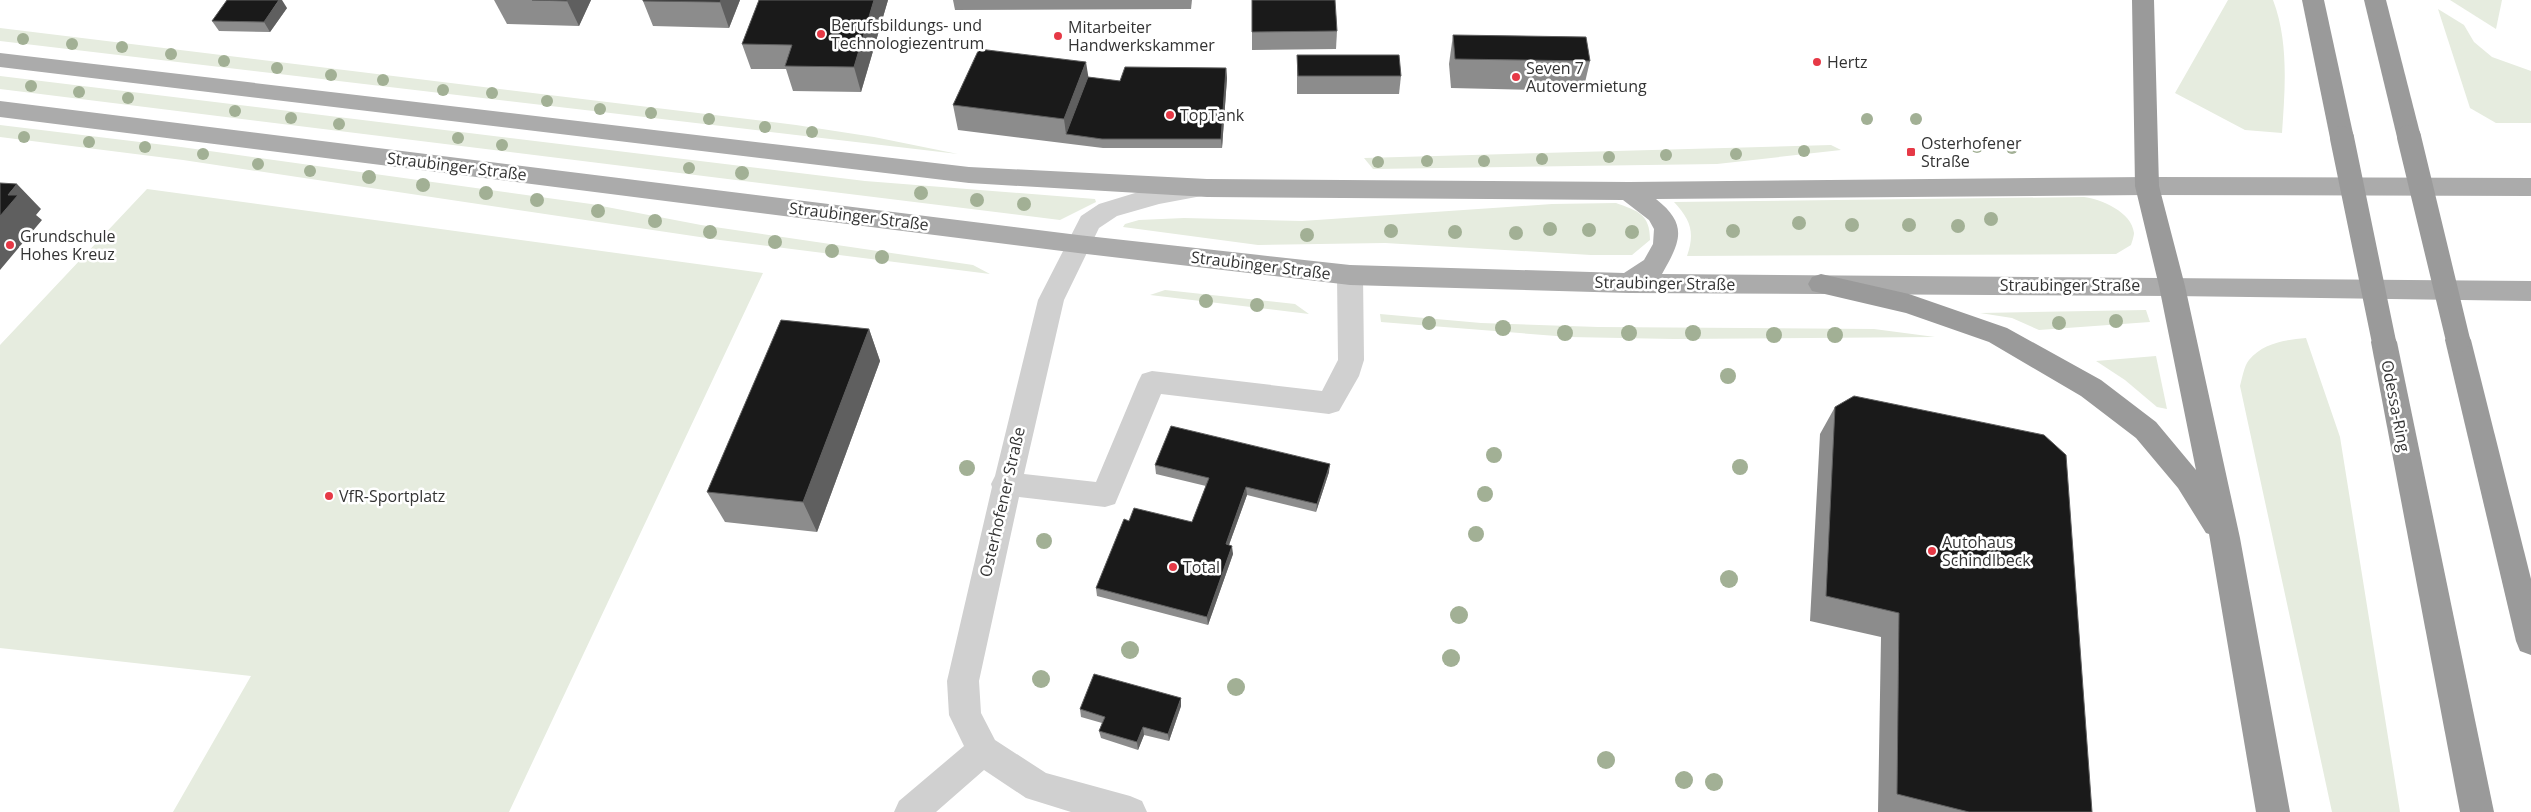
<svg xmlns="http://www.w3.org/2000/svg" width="2531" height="812" viewBox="0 0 2531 812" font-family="'Open Sans',sans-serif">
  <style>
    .green { fill: #e6ecdf }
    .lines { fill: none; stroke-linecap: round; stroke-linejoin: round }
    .minor { fill: #d0d0d0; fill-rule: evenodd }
    .major { fill: #ababab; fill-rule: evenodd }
    .highway { fill: #9a9a9a; fill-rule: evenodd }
    .highway-bridge { stroke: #9a9a9a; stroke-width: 24 }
    .tree { fill: #a2b095 }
    .wall { fill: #8c8c8c }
    .shaded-wall { fill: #5f5f5f }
    .building { fill: #1a1a1a; stroke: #5f5f5f }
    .poi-dot { fill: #e63946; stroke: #fff; stroke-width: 2 }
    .labels { text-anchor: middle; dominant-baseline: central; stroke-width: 5; stroke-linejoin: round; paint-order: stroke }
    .poi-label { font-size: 16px; fill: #333; stroke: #fff; text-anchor: start }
    .street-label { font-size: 16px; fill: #333; stroke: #fff }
  </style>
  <rect width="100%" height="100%" fill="#fff"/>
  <g class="green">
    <path d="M2228,0h45c16,42 12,89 9,133l-37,-3 -70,-37z"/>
    <polygon points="2450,0 2502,0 2496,29"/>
    <polygon points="2438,9 2464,25 2474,42 2492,57 2531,71 2531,123 2496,123 2470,108"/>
    <polygon points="0,28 796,125 874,137 958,154 0,41"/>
    <polygon points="0,76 865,181 1095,199 1096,202 1060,220 0,89"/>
    <polygon points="0,125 181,147 591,204 701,225 973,265 990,274 720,240 183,160 0,137"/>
    <polygon points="1831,145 1841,150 1717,164 1373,169 1364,158"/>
    <polygon points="147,189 763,273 509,812 173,812 251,676 0,648 0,345"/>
    <path d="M2084,197c17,2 48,15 50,36 0,3 -2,9 -3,12l-15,9 -429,2c8,-23 4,-36 -13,-54z"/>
    <path d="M1616,203c22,8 34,11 34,37l-18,15h-41l-206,-12 -127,2 -135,-18 2,-3 14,-4 45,-2 118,3 250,-17z"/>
    <polygon points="1165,290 1295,304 1309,314 1150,295"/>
    <polygon points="2146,310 2150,322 2039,330 2012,318 1980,313"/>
    <polygon points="1380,314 1481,323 1598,327 1874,329 1935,337 1674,339 1569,337 1381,322"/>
    <path d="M2306,338l34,99 60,375h-68l-92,-426c2,-7 4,-20 9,-26 14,-17 36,-20 57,-22z"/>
    <polygon points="2156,356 2167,409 2157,407 2125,380 2096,361"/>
  </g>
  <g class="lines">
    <polygon class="minor" points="1198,180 1207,183 1210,189 1207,195 1159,204 1117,216 1099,228 1064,300 1024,474 1096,482 1138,382 1142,374 1152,371 1322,391 1338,360 1337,275 1341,268 1350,265 1359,268 1363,275 1364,360 1359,376 1339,411 1329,414 1161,394 1115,504 1105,507 1019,497 979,681 981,713 995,740 1046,773 1130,796 1142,801 1147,812 1071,812 1026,798 984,770 936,812 894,812 899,801 964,746 949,715 947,681 992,487 991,484 995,476 1038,300 1081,216 1099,204 1158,186"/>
    <path class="major" d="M0,53l969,114 238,12 422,3 518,-5 384,1v18l-384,-1 -491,4c33,26 24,43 6,75l869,7v20l-359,-5 -543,-3 -279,-8 -272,-32 -1078,-136v-16l1078,134 272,30 274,8 20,-13 9,-16 1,-15 -5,-9 -26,-20 -416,-3 -238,-14 -969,-116z"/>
    <g class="highway">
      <polygon points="2132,0 2154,0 2159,186 2185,286 2240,538 2290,812 2256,812 2209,534 2206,533 2178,488 2136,438 2081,396 1989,342 1906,313 1812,291 1808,284 1812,277 1821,274 1909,294 2007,328 2101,380 2156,422 2196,470 2159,286 2135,186"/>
      <polygon points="2302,0 2324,0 2354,138 2350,144 2342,146 2334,144 2330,138"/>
      <polygon points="2364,0 2386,0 2421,137 2417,143 2409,145 2401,143 2397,137"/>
      <polygon points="2458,330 2467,333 2471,340 2531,579 2531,655 2520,651 2516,641 2445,340 2449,333"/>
      <polygon points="2384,332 2393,335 2397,342 2494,812 2460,812 2371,342 2375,335"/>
    </g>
    <g class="highway-bridge">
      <polyline points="2409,137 2458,340"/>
      <polyline points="2342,138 2384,342"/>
    </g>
  </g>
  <g class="tree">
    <circle cx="23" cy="39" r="6"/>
    <circle cx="72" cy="44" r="6"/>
    <circle cx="122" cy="47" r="6"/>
    <circle cx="171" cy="54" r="6"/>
    <circle cx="224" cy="61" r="6"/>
    <circle cx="277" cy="68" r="6"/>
    <circle cx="331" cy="75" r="6"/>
    <circle cx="383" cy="80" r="6"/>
    <circle cx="31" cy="86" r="6"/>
    <circle cx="443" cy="90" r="6"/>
    <circle cx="79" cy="92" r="6"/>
    <circle cx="492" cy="93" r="6"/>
    <circle cx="128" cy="98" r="6"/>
    <circle cx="547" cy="101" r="6"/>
    <circle cx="600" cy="109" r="6"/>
    <circle cx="235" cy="111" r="6"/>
    <circle cx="651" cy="113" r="6"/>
    <circle cx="291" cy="118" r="6"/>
    <circle cx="709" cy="119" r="6"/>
    <circle cx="1867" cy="119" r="6"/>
    <circle cx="1916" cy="119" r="6"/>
    <circle cx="339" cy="124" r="6"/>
    <circle cx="765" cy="127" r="6"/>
    <circle cx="812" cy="132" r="6"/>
    <circle cx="24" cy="137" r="6"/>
    <circle cx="458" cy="138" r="6"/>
    <circle cx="89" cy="142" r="6"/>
    <circle cx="502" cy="145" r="6"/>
    <circle cx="145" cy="147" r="6"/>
    <circle cx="1977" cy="147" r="6"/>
    <circle cx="2012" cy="148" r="6"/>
    <circle cx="1804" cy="151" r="6"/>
    <circle cx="203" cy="154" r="6"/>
    <circle cx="1736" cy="154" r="6"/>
    <circle cx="1666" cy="155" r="6"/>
    <circle cx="1609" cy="157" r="6"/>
    <circle cx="1542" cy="159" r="6"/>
    <circle cx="1427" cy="161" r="6"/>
    <circle cx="1484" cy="161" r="6"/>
    <circle cx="1378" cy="162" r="6"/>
    <circle cx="258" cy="164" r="6"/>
    <circle cx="689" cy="168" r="6"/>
    <circle cx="310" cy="171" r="6"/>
    <circle cx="742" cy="173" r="7"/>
    <circle cx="369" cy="177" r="7"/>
    <circle cx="423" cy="185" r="7"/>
    <circle cx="486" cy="193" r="7"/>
    <circle cx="921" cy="193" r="7"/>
    <circle cx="537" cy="200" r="7"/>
    <circle cx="977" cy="200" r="7"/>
    <circle cx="1024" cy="204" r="7"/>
    <circle cx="598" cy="211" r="7"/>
    <circle cx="1991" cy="219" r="7"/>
    <circle cx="655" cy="221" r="7"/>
    <circle cx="1799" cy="223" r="7"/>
    <circle cx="1852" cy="225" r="7"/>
    <circle cx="1909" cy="225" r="7"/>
    <circle cx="1958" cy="226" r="7"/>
    <circle cx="1550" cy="229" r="7"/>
    <circle cx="1589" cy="230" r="7"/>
    <circle cx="1391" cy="231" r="7"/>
    <circle cx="1733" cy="231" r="7"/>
    <circle cx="710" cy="232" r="7"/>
    <circle cx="1455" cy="232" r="7"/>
    <circle cx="1632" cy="232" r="7"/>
    <circle cx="1516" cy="233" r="7"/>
    <circle cx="1307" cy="235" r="7"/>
    <circle cx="775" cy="242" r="7"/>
    <circle cx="832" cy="251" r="7"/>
    <circle cx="882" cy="257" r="7"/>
    <circle cx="1206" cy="301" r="7"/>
    <circle cx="1257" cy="305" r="7"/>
    <circle cx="2116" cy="321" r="7"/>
    <circle cx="1429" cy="323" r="7"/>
    <circle cx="2059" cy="323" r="7"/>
    <circle cx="1503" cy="328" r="8"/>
    <circle cx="1565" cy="333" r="8"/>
    <circle cx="1629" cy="333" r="8"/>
    <circle cx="1693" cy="333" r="8"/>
    <circle cx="1774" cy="335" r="8"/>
    <circle cx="1835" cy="335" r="8"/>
    <circle cx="1728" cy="376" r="8"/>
    <circle cx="1494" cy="455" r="8"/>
    <circle cx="1740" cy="467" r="8"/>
    <circle cx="967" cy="468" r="8"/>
    <circle cx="1485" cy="494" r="8"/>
    <circle cx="1476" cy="534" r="8"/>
    <circle cx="1044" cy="541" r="8"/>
    <circle cx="1729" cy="579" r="9"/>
    <circle cx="1459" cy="615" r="9"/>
    <circle cx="1130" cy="650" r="9"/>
    <circle cx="1451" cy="658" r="9"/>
    <circle cx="1041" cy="679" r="9"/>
    <circle cx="1236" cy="687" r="9"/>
    <circle cx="1606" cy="760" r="9"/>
    <circle cx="1684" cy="780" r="9"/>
    <circle cx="1714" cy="782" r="9"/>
  </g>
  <g class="wall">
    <polygon points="494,0 591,0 579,26 507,24"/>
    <polygon points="643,0 740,0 729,28 653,26 643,1"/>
    <polygon points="759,0 888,0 861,92 793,91 786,69 751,69 742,44"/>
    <polygon points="953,0 1192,0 1191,9 955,10"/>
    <polygon points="1252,0 1337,31 1336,49 1252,50"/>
    <polygon points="287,8 270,32 219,31 212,21"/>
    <polygon points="1453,35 1590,61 1583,91 1451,88 1449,64"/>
    <polygon points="1297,55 1401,76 1399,94 1297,94"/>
    <polygon points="1226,68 1227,78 1222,148 1103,148 958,130 953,105 1088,77 1120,81"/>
    <polygon points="869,329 880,361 817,532 725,522 707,492"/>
    <polygon points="1835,407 2092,812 1878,812 1881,637 1810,621 1820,434"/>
    <polygon points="1155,465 1329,472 1316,512 1247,495 1229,545 1233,554 1208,625 1097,596 1096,588 1129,521 1192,522 1206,486 1156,474"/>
    <polygon points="1181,706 1169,741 1144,735 1138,750 1101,738 1099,731 1102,723 1081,717 1080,709"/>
  </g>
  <g class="shaded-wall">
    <polygon points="279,0 282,0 287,8 270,32 264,22"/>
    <polygon points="567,0 591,0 579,26 567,1"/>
    <polygon points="721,0 740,0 729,28 720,2"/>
    <polygon points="874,0 888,0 861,92 854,67"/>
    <polygon points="1086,62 1090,87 1066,134 1064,119"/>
    <polygon points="1226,68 1227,78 1222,148 1221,139"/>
    <polygon points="17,184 41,209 36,215 42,220 0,270 0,216 8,195"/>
    <polygon points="869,329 880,361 817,532 803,502"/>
    <polygon points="1330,464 1329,472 1316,512 1317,504"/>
    <polygon points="1246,487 1247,495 1226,553 1226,544"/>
    <polygon points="1232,546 1233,554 1208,625 1207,617"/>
    <polygon points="1181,698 1181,706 1169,741 1168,734"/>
    <polygon points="1143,727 1144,735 1138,750 1137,742"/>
  </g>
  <g class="building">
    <polygon points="227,0 279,0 264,22 212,21"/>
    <polygon points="532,0 567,0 567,1"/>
    <polygon points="643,0 721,0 720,2 643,1"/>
    <polygon points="759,0 874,0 854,67 785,66 792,45 742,44"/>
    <polygon points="1252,0 1335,0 1337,31 1252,32"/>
    <polygon points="1453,35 1586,37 1590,61 1455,59"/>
    <polygon points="979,49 1086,62 1064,119 953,105"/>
    <polygon points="1297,55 1399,55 1401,76 1298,76"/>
    <polygon points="1125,67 1226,68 1221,139 1102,139 1066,134 1088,77 1120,81"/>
    <polygon points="0,183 17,184 8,195 18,195 0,216"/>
    <polygon points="781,320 869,329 803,502 707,492"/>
    <polygon points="1854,396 2044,435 2066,455 2092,812 1969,812 1897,794 1899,613 1826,596 1835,407"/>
    <polygon points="1171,426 1330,464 1317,504 1246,487 1226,544 1232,546 1207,617 1096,588 1124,519 1129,521 1134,508 1192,522 1209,478 1155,465"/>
    <polygon points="1094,674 1181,698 1168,734 1143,727 1137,742 1099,731 1105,717 1080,709"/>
  </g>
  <g class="poi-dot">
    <circle cx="821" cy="34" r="5"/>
    <circle cx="1058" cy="36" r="5"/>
    <circle cx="1817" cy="62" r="5"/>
    <circle cx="1516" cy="77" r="5"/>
    <circle cx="1170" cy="115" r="5"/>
    <rect x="1906" y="147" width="10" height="10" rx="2.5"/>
    <circle cx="10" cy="245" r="5"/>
    <circle cx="329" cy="496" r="5"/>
    <circle cx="1932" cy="551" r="5"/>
    <circle cx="1173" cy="567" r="5"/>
  </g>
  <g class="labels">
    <g class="poi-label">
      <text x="831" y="25">Berufsbildungs- und<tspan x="831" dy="18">Technologiezentrum</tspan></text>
      <text x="1068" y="27">Mitarbeiter<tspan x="1068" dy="18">Handwerkskammer</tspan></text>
      <text x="1827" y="62">Hertz</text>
      <text x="1526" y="68">Seven 7<tspan x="1526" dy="18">Autovermietung</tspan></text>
      <text x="1180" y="115">TopTank</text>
      <text x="1921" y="143">Osterhofener<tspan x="1921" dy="18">Straße</tspan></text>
      <text x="20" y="236">Grundschule<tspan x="20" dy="18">Hohes Kreuz</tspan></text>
      <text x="339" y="496">VfR-Sportplatz</text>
      <text x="1942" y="542">Autohaus<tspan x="1942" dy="18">Schindlbeck</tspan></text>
      <text x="1183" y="567">Total</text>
    </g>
    <g class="street-label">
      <text transform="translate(457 166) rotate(7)">Straubinger Straße</text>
      <text transform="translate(859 216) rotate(7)">Straubinger Straße</text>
      <text transform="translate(1261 265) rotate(7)">Straubinger Straße</text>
      <text transform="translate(1665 283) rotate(1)">Straubinger Straße</text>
      <text x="2070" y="285">Straubinger Straße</text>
      <text transform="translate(2396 406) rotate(79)">Odessa-Ring</text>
      <text transform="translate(1002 502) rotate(-77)">Osterhofener Straße</text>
    </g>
  </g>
</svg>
